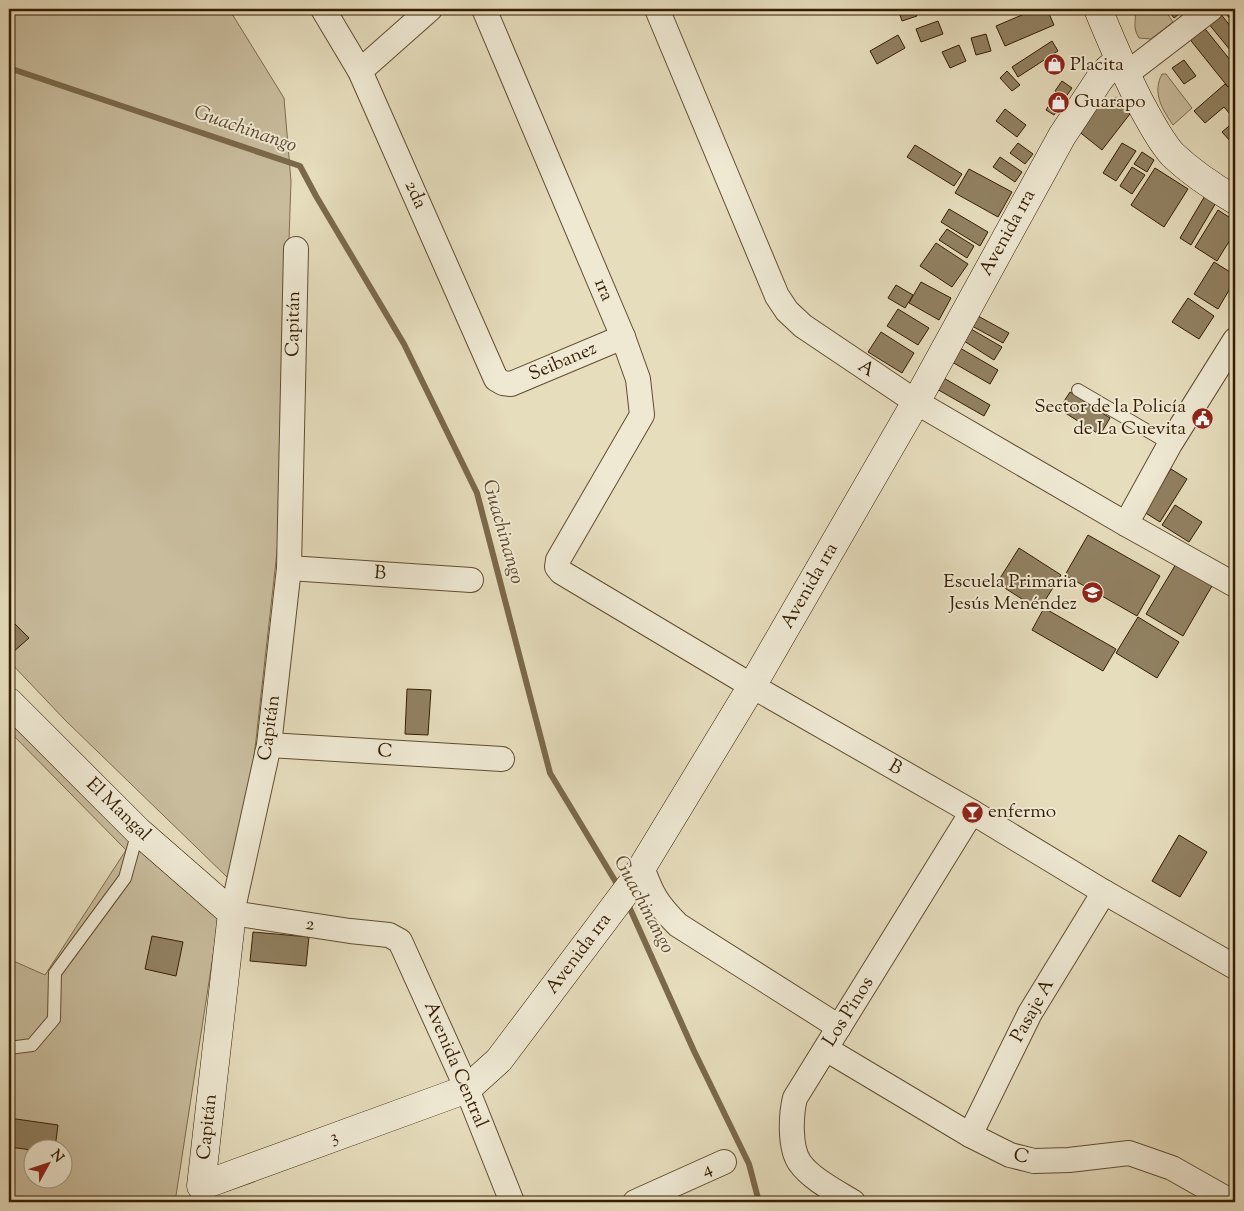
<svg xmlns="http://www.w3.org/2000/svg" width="1244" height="1211" viewBox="0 0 1244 1211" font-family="'Sorts Mill Goudy',serif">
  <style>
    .green { fill: #c8bc9d; stroke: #7e6c4e; fill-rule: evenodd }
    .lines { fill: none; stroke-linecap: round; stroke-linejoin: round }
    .stream { stroke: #7b694b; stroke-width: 6 }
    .building { fill: #918162; stroke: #351d00 }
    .lane-casing { stroke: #614d2f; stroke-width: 14 }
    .street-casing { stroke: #614d2f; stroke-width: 26 }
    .secondary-casing { stroke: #351d00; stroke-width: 29 }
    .lane { stroke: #efe9d4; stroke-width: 12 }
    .street { stroke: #efe9d4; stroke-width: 24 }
    .secondary { stroke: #efe9d4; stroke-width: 28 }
    .labels { text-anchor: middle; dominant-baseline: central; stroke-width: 4; stroke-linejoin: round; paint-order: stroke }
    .poi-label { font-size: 19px; fill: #351d00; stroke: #efe9d4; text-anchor: start }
    .street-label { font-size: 19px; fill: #351d00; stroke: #efe9d4 }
    .water-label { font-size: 20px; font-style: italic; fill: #5e492c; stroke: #efe9d4 }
  </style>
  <rect width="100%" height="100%" fill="#e6ddbd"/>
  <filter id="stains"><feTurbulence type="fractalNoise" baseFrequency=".004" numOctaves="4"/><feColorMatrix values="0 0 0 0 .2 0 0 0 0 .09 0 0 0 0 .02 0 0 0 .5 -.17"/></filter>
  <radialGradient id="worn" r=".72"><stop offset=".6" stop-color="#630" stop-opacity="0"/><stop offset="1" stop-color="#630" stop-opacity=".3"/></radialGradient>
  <g class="green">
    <polygon points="9,9 229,9 284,98 291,181 279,534 251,784 228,878 65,720 9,661"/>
    <path d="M1134,9h30l9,13 -22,17 -12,-1c-8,-13 -1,-16 -5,-29z"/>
    <path d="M1162,74h4l26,34 -19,17c-11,-16 -21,-32 -11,-51z"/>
    <path d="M9,715l210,202 -44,285h-166v-243l36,16 81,-125 -117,-119zM32,1148h30v30h-30z"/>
  </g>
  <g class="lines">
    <g class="stream">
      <polyline points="9,68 300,166 316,196 404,344 477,493 550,773 620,889"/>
      <polyline points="627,902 694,1051 749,1164 759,1202"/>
    </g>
  </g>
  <g class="building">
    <polygon points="898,9 914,9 917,16 902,21"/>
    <polygon points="1036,9 1047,9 1054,25 1005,46 996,26"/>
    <polygon points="1167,9 1182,9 1183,11 1174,18"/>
    <polygon points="1222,9 1235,9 1235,25"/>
    <polygon points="1220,13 1235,32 1235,56 1208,23"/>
    <polygon points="938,21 943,34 921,42 916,29"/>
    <polygon points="1202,25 1235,66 1235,81 1228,87 1188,37"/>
    <polygon points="986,34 991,51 976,55 971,38"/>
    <polygon points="898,35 905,48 877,64 870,51"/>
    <polygon points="1052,41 1058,51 1018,77 1012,67"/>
    <polygon points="959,45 966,61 950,68 942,52"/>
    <polygon points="1184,60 1196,76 1184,84 1172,68"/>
    <polygon points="1007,71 1020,85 1012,91 1000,78"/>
    <polygon points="1062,81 1072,88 1065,98 1055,91"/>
    <polygon points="1235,81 1235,110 1230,114 1224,107 1205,123 1194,111 1225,84 1228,87"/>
    <polygon points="1055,96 1063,101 1054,115 1046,110"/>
    <polygon points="1103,96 1110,102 1115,97 1133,110 1102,150 1077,130"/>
    <polygon points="1005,109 1026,125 1017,137 996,121"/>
    <polygon points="1235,121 1235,138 1231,142 1222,132"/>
    <polygon points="1018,143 1033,154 1025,164 1010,153"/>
    <polygon points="1122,143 1136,151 1116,181 1103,173"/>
    <polygon points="915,145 962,174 954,186 907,157"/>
    <polygon points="1142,152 1154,160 1147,172 1134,164"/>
    <polygon points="1000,157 1022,172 1015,182 993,167"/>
    <polygon points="1132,167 1145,175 1132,194 1120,186"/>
    <polygon points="1155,168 1188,189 1164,227 1131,205"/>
    <polygon points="969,169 1012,192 998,217 955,193"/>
    <polygon points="1206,194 1217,201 1191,245 1180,238"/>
    <polygon points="949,209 988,232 980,246 941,222"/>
    <polygon points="1218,210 1235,221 1235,232 1217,261 1195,247"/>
    <polygon points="947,229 974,246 967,258 939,240"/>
    <polygon points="936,243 968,264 952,287 920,266"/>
    <polygon points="1214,262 1235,275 1235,280 1218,309 1194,294"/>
    <polygon points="921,282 951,298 939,320 909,303"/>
    <polygon points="896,285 913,295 905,308 888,298"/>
    <polygon points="1188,298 1214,316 1199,339 1172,322"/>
    <polygon points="898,309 929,328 918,345 887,326"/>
    <polygon points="978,316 1009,333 1003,343 972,326"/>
    <polygon points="971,329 1002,347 994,360 964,341"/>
    <polygon points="881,332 914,353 902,373 868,352"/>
    <polygon points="960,348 998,370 990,384 952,362"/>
    <polygon points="942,377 990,405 984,416 935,388"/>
    <polygon points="1070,392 1110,418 1100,435 1059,409"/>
    <polygon points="1171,469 1187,479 1160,522 1144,512"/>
    <polygon points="1175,505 1202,522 1189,542 1162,525"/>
    <polygon points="1088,535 1160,576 1137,616 1065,575"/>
    <polygon points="1019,548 1061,575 1039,610 997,583"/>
    <polygon points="1176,564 1212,586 1183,636 1146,614"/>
    <polygon points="1044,608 1116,649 1103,671 1032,630"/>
    <polygon points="1138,617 1179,642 1157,678 1116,653"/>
    <polygon points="13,622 29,638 12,653 9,650 9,626"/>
    <polygon points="407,689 431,690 428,735 405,734"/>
    <polygon points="1179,835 1207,852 1180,897 1152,881"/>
    <polygon points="253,932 309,937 306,966 250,961"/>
    <polygon points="152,936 183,942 176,976 145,969"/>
    <polygon points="9,1118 58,1125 55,1148 32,1148 32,1150 9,1147"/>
  </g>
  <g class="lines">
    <defs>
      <g id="lane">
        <polyline points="1078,390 1170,444"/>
        <polyline points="9,1048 32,1045 54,1019 55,973 125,878 138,831"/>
      </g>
      <g id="street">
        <polyline points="323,9 360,71 496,379 503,383 511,384 623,337"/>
        <polyline points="484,9 623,337 638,379 642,415 558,560 557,567 561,572 752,686 972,812 1104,892 1235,967"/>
        <polyline points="657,9 777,296 787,311 803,326 916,402 1126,524 1235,585"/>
        <polyline points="360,71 430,9"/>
        <polyline points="1125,75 1211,9"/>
        <polyline points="296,249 289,568 269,745 232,913 350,931 389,935 400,941 467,1089 512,1202"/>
        <polyline points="1126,524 1170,444 1235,340"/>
        <polyline points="289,568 471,580"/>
        <polyline points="269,745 502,759"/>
        <path d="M642,867c10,28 15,37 36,58l161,102"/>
        <polyline points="826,1049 970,1135 1010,1155 1034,1161 1069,1160 1129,1153 1172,1168 1232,1202"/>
        <polyline points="970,1135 1030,1013 1104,892"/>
        <polyline points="635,1202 724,1162"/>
        <path d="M853,1202c-16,-10 -42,-23 -53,-39 -11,-15 -9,-49 -5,-65l177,-286"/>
      </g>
      <g id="secondary">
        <path d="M1098,9c14,34 28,68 46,101 9,16 17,32 29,45 19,18 40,32 62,45"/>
        <polyline points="9,702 138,831 232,913 201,1186 467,1089 499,1060 633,882 752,686 916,402 1062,136 1099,80 1108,69 1119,61"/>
      </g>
    </defs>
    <use href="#lane" class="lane-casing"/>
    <use href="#street" class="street-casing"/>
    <use href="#secondary" class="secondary-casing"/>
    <use href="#lane" class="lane"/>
    <use href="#street" class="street"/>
    <use href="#secondary" class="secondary"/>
  </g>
  <defs>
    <symbol id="shop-disc" viewBox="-11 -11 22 22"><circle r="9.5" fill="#8f2418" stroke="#efe9d4"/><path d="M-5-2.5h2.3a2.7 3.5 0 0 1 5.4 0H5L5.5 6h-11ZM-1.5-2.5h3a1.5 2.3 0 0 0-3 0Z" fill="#fff"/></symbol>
    <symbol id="civic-disc" viewBox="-11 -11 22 22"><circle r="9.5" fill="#8f2418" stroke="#efe9d4"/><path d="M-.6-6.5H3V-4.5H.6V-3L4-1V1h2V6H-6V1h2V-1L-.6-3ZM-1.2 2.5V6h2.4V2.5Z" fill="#fff"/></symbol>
    <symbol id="school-disc" viewBox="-11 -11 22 22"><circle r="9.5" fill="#8f2418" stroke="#efe9d4"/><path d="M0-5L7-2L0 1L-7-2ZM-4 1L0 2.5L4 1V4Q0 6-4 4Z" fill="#fff"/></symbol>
    <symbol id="bar-disc" viewBox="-11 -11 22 22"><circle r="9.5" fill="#8f2418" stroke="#efe9d4"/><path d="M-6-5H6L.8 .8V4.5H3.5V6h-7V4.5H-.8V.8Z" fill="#fff"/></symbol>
  </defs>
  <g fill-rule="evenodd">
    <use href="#shop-disc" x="1042" y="52" width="25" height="25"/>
    <use href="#shop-disc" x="1046" y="90" width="25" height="25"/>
    <use href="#civic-disc" x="1190" y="406" width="25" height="25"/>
    <use href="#school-disc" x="1080" y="580" width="25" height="25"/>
    <use href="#bar-disc" x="960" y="800" width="25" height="25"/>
  </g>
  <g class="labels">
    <g class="poi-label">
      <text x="1070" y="65">Placita</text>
      <text x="1074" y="102">Guarapo</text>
      <text x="1186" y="407" text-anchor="end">Sector de la Policía<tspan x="1186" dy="22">de La Cuevita</tspan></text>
      <text x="1077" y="582" text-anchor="end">Escuela Primaria<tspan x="1077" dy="22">Jesús Menéndez</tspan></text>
      <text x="988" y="812">enfermo</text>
    </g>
    <g class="street-label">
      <text transform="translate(415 195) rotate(66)">2da</text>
      <text transform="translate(1008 233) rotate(-61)">Avenida 1ra</text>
      <text transform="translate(603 290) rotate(67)">1ra</text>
      <text transform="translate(294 324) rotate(-89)">Capitán</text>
      <text transform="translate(563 362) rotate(-23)">Seibanez</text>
      <text transform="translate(866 369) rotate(34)">A</text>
      <text transform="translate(380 574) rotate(4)">B</text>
      <text transform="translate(810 586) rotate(-60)">Avenida 1ra</text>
      <text transform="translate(270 728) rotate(-82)">Capitán</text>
      <text transform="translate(385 752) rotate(3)">C</text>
      <text transform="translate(895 768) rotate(30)">B</text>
      <text transform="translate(118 810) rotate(44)">El Mangal</text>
      <text transform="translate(310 925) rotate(9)">2</text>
      <text transform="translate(579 954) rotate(-53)">Avenida 1ra</text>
      <text transform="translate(1033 1011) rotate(-61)">Pasaje A</text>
      <text transform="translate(849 1012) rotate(-58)">Los Pinos</text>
      <text transform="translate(455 1065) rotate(67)">Avenida Central</text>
      <text transform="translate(208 1127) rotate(-84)">Capitán</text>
      <text transform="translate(334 1138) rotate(-20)">3</text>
      <text transform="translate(1021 1157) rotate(14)">C</text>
      <text transform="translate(707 1170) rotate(-24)">4</text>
    </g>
    <g class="water-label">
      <text transform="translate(245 130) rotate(19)">Guachinango</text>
      <text transform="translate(502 532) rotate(74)">Guachinango</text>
      <text transform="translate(643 905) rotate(62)">Guachinango</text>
    </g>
  </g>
  <rect width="1244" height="1211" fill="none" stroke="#e6ddbd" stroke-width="30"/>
  <rect x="10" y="10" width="1224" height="1191" fill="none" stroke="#351d00" stroke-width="2.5"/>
  <rect x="15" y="15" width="1214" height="1181" fill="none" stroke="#351d00"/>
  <g transform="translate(48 1164) rotate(50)"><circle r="24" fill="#efe9d4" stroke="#a5977f"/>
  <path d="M0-4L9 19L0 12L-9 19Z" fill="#8f2418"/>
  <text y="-8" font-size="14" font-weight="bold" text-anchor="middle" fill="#351d00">N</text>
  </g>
  <rect width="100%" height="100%" filter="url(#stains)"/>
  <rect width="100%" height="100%" fill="url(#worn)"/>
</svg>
